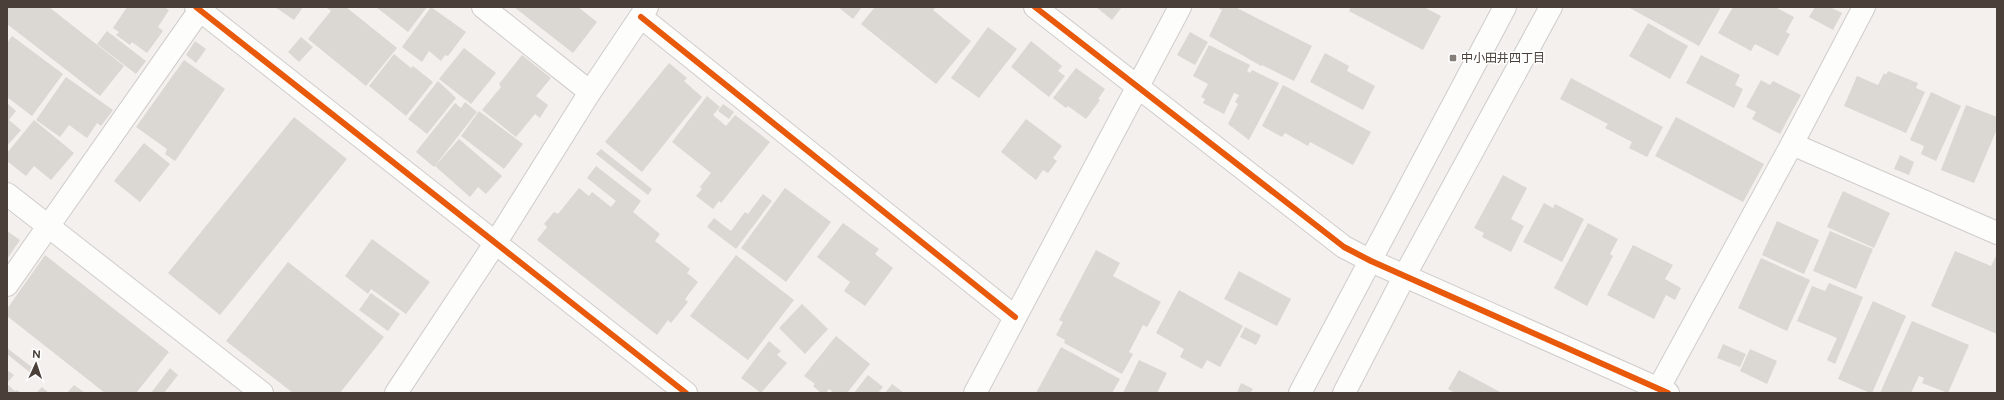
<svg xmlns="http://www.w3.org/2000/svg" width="2004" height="400" viewBox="0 0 2004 400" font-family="Figtree,'Noto Sans JP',sans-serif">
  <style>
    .building { fill: #dbd8d4 }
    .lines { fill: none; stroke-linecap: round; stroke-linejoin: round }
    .minor-casing { stroke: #d0ccc9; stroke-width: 24 }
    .tertiary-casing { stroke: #d0ccc9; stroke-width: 24 }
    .minor { stroke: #fdfdfc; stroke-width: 22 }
    .tertiary { stroke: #fdfdfc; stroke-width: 22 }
    .cycleway-casing { stroke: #fff; stroke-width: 8 }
    .cycleway { stroke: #e8590c; stroke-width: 6 }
    .poi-dot { fill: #857e78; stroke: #fff; stroke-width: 1.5 }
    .labels { text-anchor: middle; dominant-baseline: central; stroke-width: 3; stroke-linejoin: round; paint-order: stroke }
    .poi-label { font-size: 12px; fill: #4a4039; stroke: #fff; text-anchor: start }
  </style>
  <rect width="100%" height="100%" fill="#f3f0ed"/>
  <g class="building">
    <polygon points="7,7 49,7 124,66 100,96 7,24"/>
    <polygon points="127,7 164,7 169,10 158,27 163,31 147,53 132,42 130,45 116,35 119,32 113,28"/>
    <polygon points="275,7 303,7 294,20"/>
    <polygon points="326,7 346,7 397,48 366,86 308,39 331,11"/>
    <polygon points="376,7 427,7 408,32"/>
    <polygon points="431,7 466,32 448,56 445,55 441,61 429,51 422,62 402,47"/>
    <polygon points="514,7 578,7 597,22 573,53"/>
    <polygon points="838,7 862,7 853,19"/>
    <polygon points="875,7 936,7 933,10 971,41 936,84 861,24"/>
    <polygon points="1096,7 1122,7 1112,20"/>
    <polygon points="1217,7 1235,7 1312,46 1294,81 1262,65 1261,66 1209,36 1222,10"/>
    <polygon points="1351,7 1424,7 1441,16 1423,50 1349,11"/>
    <polygon points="1628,7 1721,7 1699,46"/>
    <polygon points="1733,7 1775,7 1794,17 1786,32 1790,34 1778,56 1755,44 1751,51 1718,33"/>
    <polygon points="1815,7 1830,7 1842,13 1833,30 1809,17"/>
    <polygon points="1648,23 1688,46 1670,79 1629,56"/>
    <polygon points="988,27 1017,49 979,98 951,78"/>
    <polygon points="107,31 146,61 136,74 97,44"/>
    <polygon points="1190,32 1208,42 1195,65 1177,55"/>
    <polygon points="12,36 63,74 32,116 7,97 7,43"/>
    <polygon points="301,37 313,47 299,62 288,52"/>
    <polygon points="195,41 206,49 196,63 186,55"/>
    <polygon points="1031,41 1062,66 1058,71 1065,76 1049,97 1011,67"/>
    <polygon points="1209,45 1250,65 1247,71 1250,73 1247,78 1252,70 1279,83 1249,140 1228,124 1238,104 1235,102 1239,95 1234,93 1224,114 1203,103 1205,99 1201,97 1208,84 1193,76"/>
    <polygon points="464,48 496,73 471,104 439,79"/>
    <polygon points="1325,53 1349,66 1347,71 1375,86 1363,110 1310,82"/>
    <polygon points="394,54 411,68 413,66 433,82 406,116 369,86"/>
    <polygon points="522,55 551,78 536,96 548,105 540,118 535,114 516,137 482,110 501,87 499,84"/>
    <polygon points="1701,55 1740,75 1735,85 1743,89 1734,108 1686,83"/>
    <polygon points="184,60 225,89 175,161 165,154 167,149 136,127"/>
    <polygon points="669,63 687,78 684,81 702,97 642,172 605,142"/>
    <polygon points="1076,68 1105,89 1098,99 1100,100 1086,119 1068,106 1066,108 1053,98"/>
    <polygon points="1888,71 1918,83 1916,88 1925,92 1906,133 1844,106 1857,76 1878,85 1884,73 1886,75"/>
    <polygon points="66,77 113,110 101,126 97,123 87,138 69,125 60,137 36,120"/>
    <polygon points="1571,78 1663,127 1647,157 1629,148 1632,142 1605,128 1608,124 1560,99"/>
    <polygon points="1761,80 1770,85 1773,81 1801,95 1780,134 1752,119 1756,112 1746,107"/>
    <polygon points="438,81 456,98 427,134 408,119"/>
    <polygon points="1283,85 1371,132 1353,165 1310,142 1308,146 1285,133 1282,137 1262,126"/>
    <polygon points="1931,92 1961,106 1936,161 1921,154 1924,146 1910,140"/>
    <polygon points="707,96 720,107 713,115 726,126 735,115 770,142 721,203 719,201 713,209 696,196 702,189 700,187 711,173 672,142"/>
    <polygon points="465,102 477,112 434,167 416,152 455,103 461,108"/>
    <polygon points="7,103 16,111 9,120 21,130 7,146"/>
    <polygon points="723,104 734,112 729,119 718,111"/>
    <polygon points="1966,105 1997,117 1997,129 1974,183 1941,170"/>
    <polygon points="479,111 523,144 504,169 461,136"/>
    <polygon points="294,117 347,159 220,315 168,273"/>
    <polygon points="1676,117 1764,164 1743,202 1655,156"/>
    <polygon points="1026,119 1062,146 1053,158 1057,161 1048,173 1043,170 1036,180 1001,152"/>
    <polygon points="34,120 74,153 51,180 34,166 26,176 7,161 7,153"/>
    <polygon points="459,139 502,176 486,194 478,187 470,197 435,166"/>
    <polygon points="144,143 170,164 140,202 114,181"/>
    <polygon points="601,149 652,189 648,195 596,154"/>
    <polygon points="1900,155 1914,162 1909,175 1894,169"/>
    <polygon points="596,166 641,201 633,212 660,234 655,241 690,269 687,273 698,282 685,299 688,302 671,323 668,320 657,335 537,240 547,227 544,224 554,212 558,214 579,188 589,196 592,192 611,207 616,201 587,178"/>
    <polygon points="1503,175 1527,188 1511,219 1524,226 1511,252 1482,237 1484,233 1474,228"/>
    <polygon points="785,188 831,222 786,282 741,248"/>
    <polygon points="1843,191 1890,213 1874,248 1827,227"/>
    <polygon points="763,194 772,201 736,249 707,227 714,218 731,231 745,212 748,214"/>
    <polygon points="1544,203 1553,208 1555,204 1584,219 1562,262 1523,242"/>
    <polygon points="1777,221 1819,240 1804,274 1762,255"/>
    <polygon points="843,223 879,249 875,254 893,268 865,306 844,291 850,282 817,257"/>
    <polygon points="1588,223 1618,239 1610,254 1613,256 1587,306 1554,288"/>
    <polygon points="7,231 20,240 7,259"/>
    <polygon points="1830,231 1873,249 1856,289 1813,271"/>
    <polygon points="372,239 430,282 406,314 371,289 368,294 345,276"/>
    <polygon points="1633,245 1673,265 1665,279 1681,288 1675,300 1666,295 1654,319 1607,295"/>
    <polygon points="1096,250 1120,263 1113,276 1161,302 1147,327 1143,325 1129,352 1133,354 1122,374 1064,343 1065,340 1056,335 1063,322 1059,320"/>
    <polygon points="1955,251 1991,266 1997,254 1997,334 1931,306"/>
    <polygon points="45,255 169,352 136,393 105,393 7,316 7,309"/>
    <polygon points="736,255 794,300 748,360 690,316"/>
    <polygon points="1761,258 1810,280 1787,331 1738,308"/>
    <polygon points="288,262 384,337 340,393 293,393 226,341"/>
    <polygon points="1239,271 1291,299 1277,326 1224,299"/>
    <polygon points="1829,283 1863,297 1835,364 1827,360 1837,338 1797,321 1812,286 1825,291"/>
    <polygon points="1179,290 1243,326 1220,367 1207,360 1202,369 1180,357 1184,349 1156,333"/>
    <polygon points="371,293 400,314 388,331 359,310"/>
    <polygon points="1873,301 1906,316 1872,393 1870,393 1838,379"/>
    <polygon points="802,304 828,329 805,354 779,328"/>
    <polygon points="1912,321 1969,345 1948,393 1922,383 1924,378 1919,376 1911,393 1880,393"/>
    <polygon points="1245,327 1261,335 1256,345 1240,337"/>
    <polygon points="836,336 870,364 847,393 834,393 829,389 826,393 821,393 813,386 815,384 804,376"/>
    <polygon points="769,341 781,351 777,355 787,363 761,393 741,378"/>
    <polygon points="1723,344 1746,354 1740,367 1717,358"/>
    <polygon points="1061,347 1120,379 1112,393 1036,393"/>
    <polygon points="7,348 37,371 33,375 7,354"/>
    <polygon points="1750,349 1777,361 1767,384 1740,371"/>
    <polygon points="1139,360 1167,373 1157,393 1123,393"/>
    <polygon points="170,368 178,375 164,393 151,393"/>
    <polygon points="7,370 14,375 7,383"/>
    <polygon points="1459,370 1502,393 1455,393 1448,389"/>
    <polygon points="868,375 883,387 878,393 854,393"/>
    <polygon points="1241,383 1253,389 1250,393 1237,393"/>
    <polygon points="7,384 15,391 17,390 21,393 7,393"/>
    <polygon points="892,384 904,393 885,393"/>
    <polygon points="74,385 85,393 67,393"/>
    <polygon points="42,387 49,393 36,393"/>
  </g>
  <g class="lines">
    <defs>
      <g id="minor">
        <polyline points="196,7 686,393"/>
        <polyline points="483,7 590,92"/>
        <polyline points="1035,7 1344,247 1371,261 1668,393"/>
        <polyline points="641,17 1015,317"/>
        <polyline points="1792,144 1997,233"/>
        <polyline points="7,194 262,393"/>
        <polyline points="7,285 202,7"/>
        <polyline points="396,393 496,242 590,92 647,7"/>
        <polyline points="975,393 1180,7"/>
        <polyline points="1656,393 1792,144 1864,7"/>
      </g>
      <g id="tertiary">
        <polyline points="1300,393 1505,7"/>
        <polyline points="1344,393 1405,275 1551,7"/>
      </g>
    </defs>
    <use href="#minor" class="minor-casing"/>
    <use href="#tertiary" class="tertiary-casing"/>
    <use href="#minor" class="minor"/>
    <use href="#tertiary" class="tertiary"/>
    <defs>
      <g id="cycleway">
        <polyline points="196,7 686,393"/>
        <polyline points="1035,7 1344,247 1371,261 1668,393"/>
        <polyline points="641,17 1015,317"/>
      </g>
    </defs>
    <use href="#cycleway" class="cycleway-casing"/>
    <use href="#cycleway" class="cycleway"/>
  </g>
  <rect class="poi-dot" x="1449" y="54" width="8" height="8" rx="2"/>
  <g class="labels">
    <g class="poi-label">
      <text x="1461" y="58">中小田井四丁目</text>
    </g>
  </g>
  <rect width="2004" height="400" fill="none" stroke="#4a4039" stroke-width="16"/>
  <g transform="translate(36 364) rotate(3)" stroke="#ffffff" stroke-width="3" paint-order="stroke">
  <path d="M0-3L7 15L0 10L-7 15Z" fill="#4a4039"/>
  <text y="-6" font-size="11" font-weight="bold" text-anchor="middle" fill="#4a4039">N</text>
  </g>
</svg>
